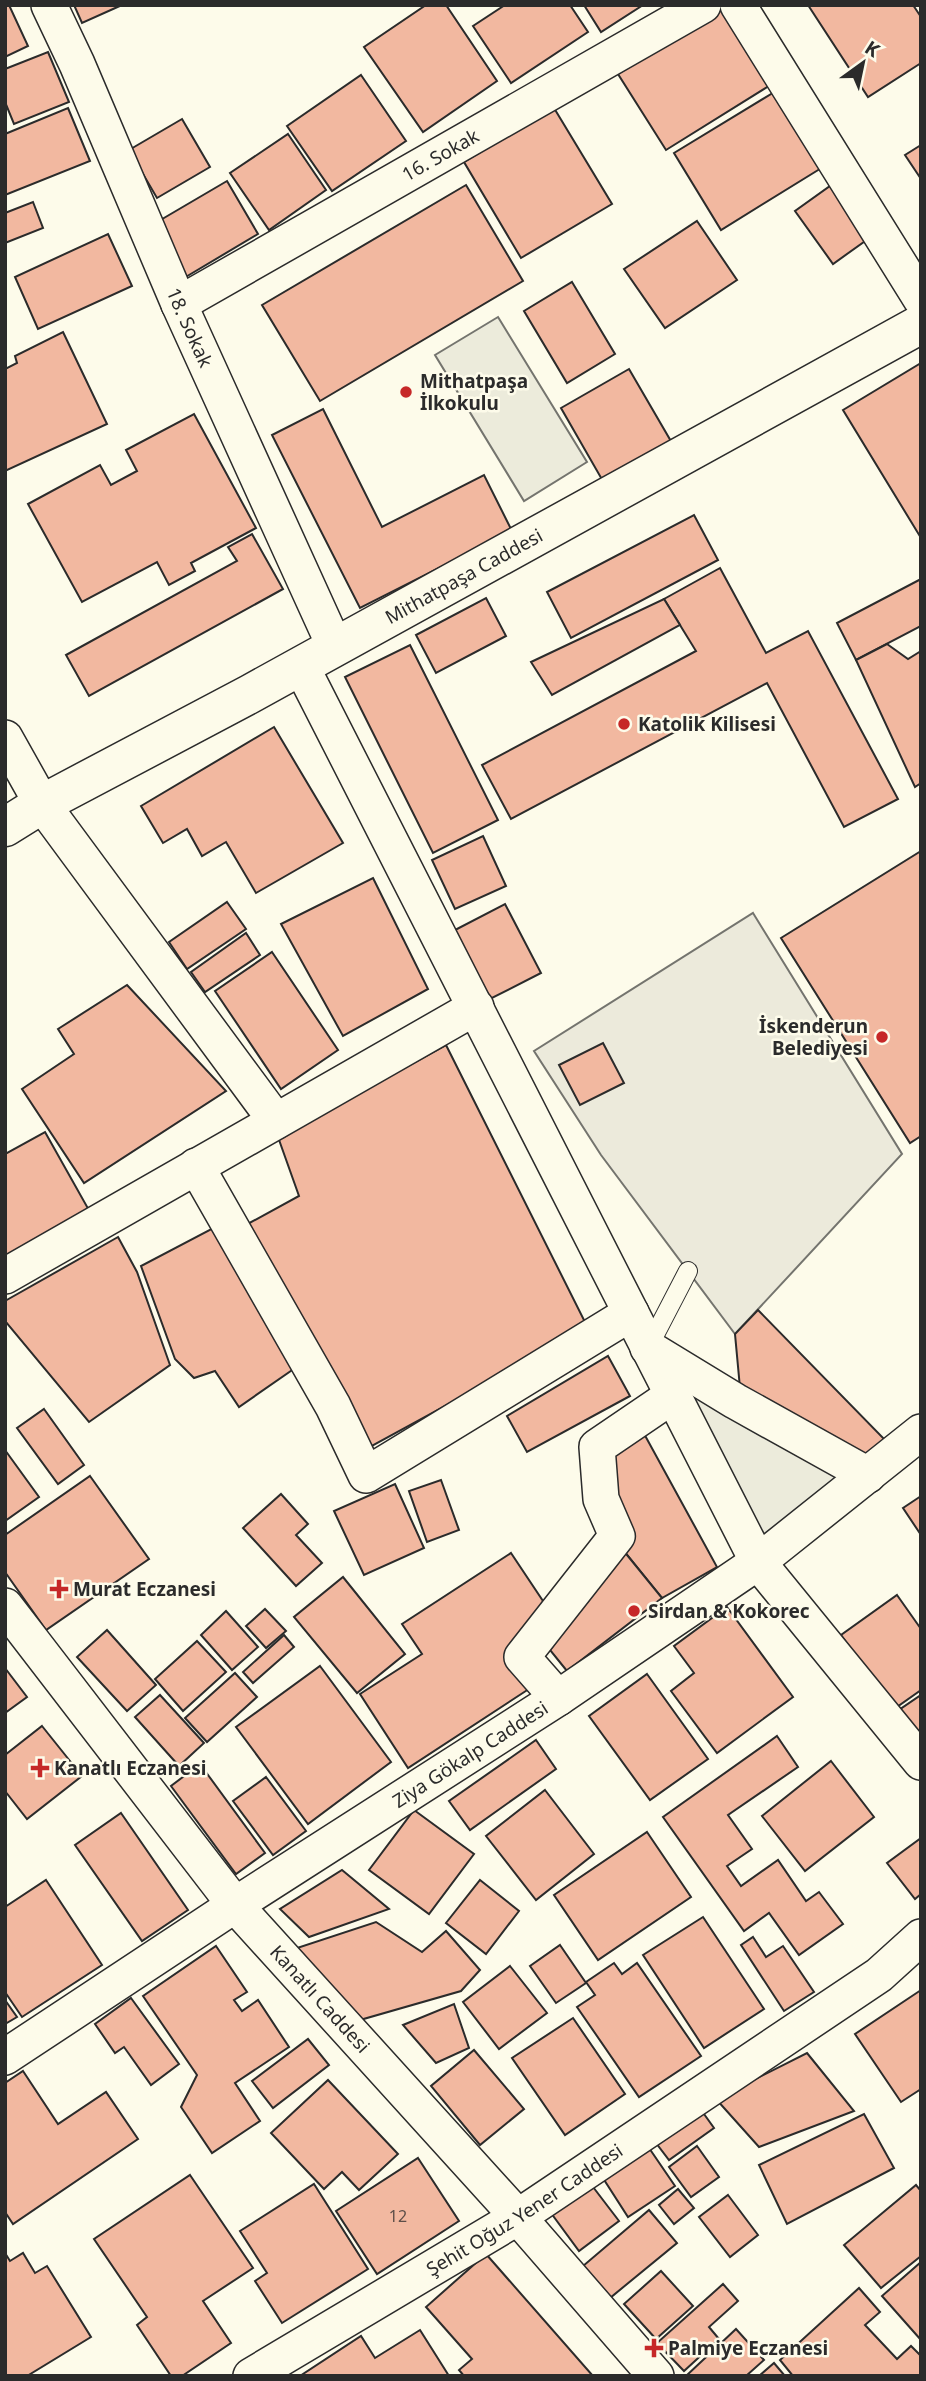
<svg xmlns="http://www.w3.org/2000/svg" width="926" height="2381" viewBox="0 0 926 2381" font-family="'Noto Sans',sans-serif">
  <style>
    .green { fill: #ecebdb; stroke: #74746e; stroke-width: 2 }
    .parking { fill: #eceadb; stroke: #74746e; stroke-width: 2 }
    .building { fill: #f2b8a0; stroke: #2b2b2b; stroke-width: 2 }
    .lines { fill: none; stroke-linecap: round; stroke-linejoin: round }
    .service-casing { stroke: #2b2b2b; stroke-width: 20 }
    .minor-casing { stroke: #2b2b2b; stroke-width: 38 }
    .tertiary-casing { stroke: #2b2b2b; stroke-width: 41 }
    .service { stroke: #fdfbea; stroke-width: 18 }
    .minor { stroke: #fdfbea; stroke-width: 35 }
    .tertiary { stroke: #fdfbea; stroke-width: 38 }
    .poi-dot { fill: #c62828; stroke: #fdfbea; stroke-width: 2.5 }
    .labels { text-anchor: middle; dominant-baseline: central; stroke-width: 5; stroke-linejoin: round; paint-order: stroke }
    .number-label { font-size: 16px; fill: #5d4e48 }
    .street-label { font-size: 19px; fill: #2b2b2b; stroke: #fdfbea }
    .poi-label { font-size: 19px; font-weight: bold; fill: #2b2b2b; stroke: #fdfbea; text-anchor: start }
  </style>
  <rect width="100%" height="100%" fill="#fdfbea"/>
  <g class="green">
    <polygon points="498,317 587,462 524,501 435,355"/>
    <polygon points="672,1372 850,1476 760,1548"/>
  </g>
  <polygon class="parking" points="753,913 902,1154 735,1334 601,1155 534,1051"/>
  <g class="building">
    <polygon points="5,5 9,5 28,46 5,57"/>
    <polygon points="74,5 122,5 82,23"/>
    <polygon points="426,5 446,5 497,81 423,132 364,47"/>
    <polygon points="505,5 570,5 588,32 511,83 473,26"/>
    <polygon points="584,5 643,5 601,32"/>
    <polygon points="808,5 913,5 921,17 921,63 868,97"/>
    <polygon points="724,8 772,84 666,150 618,74"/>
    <polygon points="48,52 69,102 14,124 5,102 5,69"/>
    <polygon points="361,75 406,141 332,191 287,126"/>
    <polygon points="776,91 823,167 721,230 674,153"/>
    <polygon points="68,108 90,161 5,195 5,134"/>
    <polygon points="554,108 612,204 521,258 464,162"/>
    <polygon points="182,119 210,167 157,198 129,150"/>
    <polygon points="288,134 326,190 269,230 230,173"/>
    <polygon points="921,145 921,179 905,155"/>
    <polygon points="227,181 258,234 184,278 152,225"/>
    <polygon points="837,181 875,234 833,264 795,211"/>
    <polygon points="466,185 523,281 320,401 262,305"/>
    <polygon points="33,202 43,228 5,243 5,213"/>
    <polygon points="697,221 737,280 665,328 624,269"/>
    <polygon points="108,234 132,286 38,329 15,277"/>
    <polygon points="572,282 615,354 567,383 524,311"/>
    <polygon points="63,332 107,424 5,471 5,369 17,363 15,356"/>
    <polygon points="921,363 921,538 843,410"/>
    <polygon points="629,369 672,443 604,483 561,408"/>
    <polygon points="323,409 382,527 484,475 512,531 360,608 272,435"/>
    <polygon points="194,414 256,528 191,563 195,571 169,585 157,562 82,602 28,504 100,465 111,485 137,471 126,450"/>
    <polygon points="694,515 718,560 571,638 547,592"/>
    <polygon points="252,534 283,589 89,696 66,655 237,561 228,547"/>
    <polygon points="720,568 766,653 808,631 898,799 844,827 767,683 511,819 482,765 696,651 664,599"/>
    <polygon points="921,579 921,626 856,660 837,623"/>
    <polygon points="486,598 506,636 436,673 416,635"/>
    <polygon points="664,599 680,625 552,695 531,662"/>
    <polygon points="887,644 908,659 921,651 921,783 915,787 856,660"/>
    <polygon points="410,645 498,820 433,853 345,677"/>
    <polygon points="274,727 343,843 256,893 226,842 202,856 187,829 163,843 141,806"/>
    <polygon points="483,836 506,886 455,909 432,860"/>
    <polygon points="921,851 921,1136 910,1143 781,938"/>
    <polygon points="373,878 428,989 343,1036 281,924"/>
    <polygon points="227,902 246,929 187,969 169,942"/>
    <polygon points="505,904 541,973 490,999 455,930"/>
    <polygon points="246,933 260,955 205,992 191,972"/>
    <polygon points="272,952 338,1050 281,1089 215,991"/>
    <polygon points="127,985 226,1091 84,1183 22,1089 74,1054 58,1029"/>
    <polygon points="603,1043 624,1083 580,1105 559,1065"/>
    <polygon points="446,1045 588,1328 370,1447 244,1226 299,1196 278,1137"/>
    <polygon points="45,1132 90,1212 5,1259 5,1154"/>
    <polygon points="219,1225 298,1366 239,1407 215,1371 194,1378 175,1359 141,1266"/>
    <polygon points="118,1237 137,1272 170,1365 89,1422 5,1321 5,1301"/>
    <polygon points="758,1310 888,1443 865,1458 740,1388 735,1334"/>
    <polygon points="608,1356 630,1396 527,1452 507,1416"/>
    <polygon points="44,1409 84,1465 58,1484 17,1428"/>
    <polygon points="642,1430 717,1567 662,1598 623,1550 614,1453"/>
    <polygon points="5,1450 39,1497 5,1521"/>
    <polygon points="90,1476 149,1559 46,1630 5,1572 5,1535"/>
    <polygon points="441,1480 459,1530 427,1542 409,1491"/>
    <polygon points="395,1484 424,1548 364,1575 334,1511"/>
    <polygon points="281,1494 308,1524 296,1535 322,1563 296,1586 243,1528"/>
    <polygon points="921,1496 921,1535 903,1508"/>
    <polygon points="623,1550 662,1598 567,1671 550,1650"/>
    <polygon points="511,1553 543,1601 535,1685 408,1768 360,1694 422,1654 402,1624"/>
    <polygon points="343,1577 405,1654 357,1693 294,1617"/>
    <polygon points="897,1595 921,1629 921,1690 894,1709 841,1635"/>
    <polygon points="727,1607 793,1697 717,1753 671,1691 694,1673 674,1646"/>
    <polygon points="265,1609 286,1631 266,1648 246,1626"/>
    <polygon points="226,1611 258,1647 232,1670 201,1635"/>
    <polygon points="107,1630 156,1685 127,1711 77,1657"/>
    <polygon points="284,1635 294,1647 253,1683 243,1672"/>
    <polygon points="197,1641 226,1672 183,1711 155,1679"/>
    <polygon points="320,1666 391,1762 308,1824 236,1727"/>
    <polygon points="5,1668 27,1697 5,1713"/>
    <polygon points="235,1673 257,1697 207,1742 185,1718"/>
    <polygon points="647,1674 708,1759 650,1800 589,1716"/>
    <polygon points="160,1695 204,1743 179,1766 135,1717"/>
    <polygon points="921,1695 921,1738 896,1712"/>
    <polygon points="42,1726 82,1776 27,1819 5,1791 5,1755"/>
    <polygon points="777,1736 798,1767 728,1815 752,1849 727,1866 741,1886 778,1860 806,1901 819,1892 843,1924 799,1955 769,1913 744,1931 663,1817"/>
    <polygon points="536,1740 556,1769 470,1830 449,1801"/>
    <polygon points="831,1761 874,1817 805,1871 762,1816"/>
    <polygon points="200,1764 265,1853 236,1874 171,1786"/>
    <polygon points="266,1777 306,1831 273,1855 233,1801"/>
    <polygon points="545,1790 594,1854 536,1900 486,1836"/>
    <polygon points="414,1810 474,1854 429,1914 369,1870"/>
    <polygon points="121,1813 188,1910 142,1941 75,1845"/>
    <polygon points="647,1832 691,1897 598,1960 554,1895"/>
    <polygon points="921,1838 921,1894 915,1899 887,1863"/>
    <polygon points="342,1870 389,1909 309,1937 280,1909"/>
    <polygon points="46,1880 102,1965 22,2017 5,1992 5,1907"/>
    <polygon points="480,1880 519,1911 486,1954 446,1923"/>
    <polygon points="703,1917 764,2009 704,2048 643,1955"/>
    <polygon points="376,1922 422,1952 446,1931 480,1970 461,1991 346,2024 294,1949"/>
    <polygon points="753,1937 766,1957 783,1946 814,1992 784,2011 741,1945"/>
    <polygon points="560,1945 586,1983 556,2003 530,1966"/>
    <polygon points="216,1946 247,1992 234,2000 242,2011 258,2000 289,2047 235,2083 260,2121 212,2153 181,2107 197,2075 143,1996"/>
    <polygon points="614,1963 622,1974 637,1963 701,2056 639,2097 577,2007 595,1995 586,1982"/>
    <polygon points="510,1966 547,2013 499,2049 463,2002"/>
    <polygon points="921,1990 921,2089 901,2102 855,2034"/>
    <polygon points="131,1998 179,2064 151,2085 124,2047 115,2053 95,2024"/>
    <polygon points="5,2000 17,2017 5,2024"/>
    <polygon points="454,2004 469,2048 436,2063 403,2025"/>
    <polygon points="573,2018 625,2094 565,2135 512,2058"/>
    <polygon points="308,2039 329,2065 273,2108 252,2081"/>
    <polygon points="474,2050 524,2109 480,2145 431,2086"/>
    <polygon points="807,2053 854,2111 759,2147 716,2099"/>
    <polygon points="23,2071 58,2124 106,2092 138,2139 13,2224 5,2212 5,2083"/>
    <polygon points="328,2080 398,2154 359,2190 342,2172 324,2189 271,2133"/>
    <polygon points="699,2107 714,2128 669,2160 653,2139"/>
    <polygon points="864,2114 894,2168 787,2224 759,2165"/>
    <polygon points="647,2145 675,2186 628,2217 601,2175"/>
    <polygon points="697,2146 719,2177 691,2197 669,2167"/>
    <polygon points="418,2158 459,2221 377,2274 336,2211"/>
    <polygon points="190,2175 253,2268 203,2301 231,2343 182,2376 171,2376 137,2325 147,2317 94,2239"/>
    <polygon points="590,2183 619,2221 579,2251 551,2213"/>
    <polygon points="314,2184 368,2269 282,2323 255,2281 267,2273 240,2231"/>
    <polygon points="916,2185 921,2191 921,2256 881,2288 844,2245"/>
    <polygon points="678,2189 694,2208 674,2224 659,2205"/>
    <polygon points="728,2195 758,2235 730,2257 699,2217"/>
    <polygon points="649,2210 677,2243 610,2298 583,2266"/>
    <polygon points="5,2253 10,2261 23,2253 35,2273 47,2266 91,2337 27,2376 5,2376"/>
    <polygon points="486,2254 593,2376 464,2376 459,2370 472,2359 426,2307"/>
    <polygon points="921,2262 921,2340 882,2296"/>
    <polygon points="661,2271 693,2306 656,2339 624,2304"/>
    <polygon points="723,2284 738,2301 709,2327 719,2339 684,2371 657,2343"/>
    <polygon points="859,2288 880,2312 865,2325 897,2359 911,2346 921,2356 921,2376 793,2376 780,2360"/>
    <polygon points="736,2329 764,2360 746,2376 686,2376"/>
    <polygon points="420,2330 449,2376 300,2376 361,2336 375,2358"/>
    <polygon points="774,2363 785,2376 759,2376"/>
  </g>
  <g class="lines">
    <defs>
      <polyline id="service" points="648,1348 688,1271"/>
      <g id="minor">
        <path id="s1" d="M49,5l28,59 102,240 156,343"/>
        <polyline points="738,5 921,299"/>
        <path id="s2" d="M179,304l524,-299"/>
        <polyline points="301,666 758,1562 921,1762"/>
        <polyline points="5,738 42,804 276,1121"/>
        <polyline points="196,1166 333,1406 366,1475 631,1313"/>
        <polyline points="5,1276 476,1007"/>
        <polyline points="648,1348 735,1401 868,1475"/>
        <path id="s3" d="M5,1606l230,299 283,312 138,159"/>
        <polyline points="558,1698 522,1657 617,1536 601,1499 597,1447 672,1396"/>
        <path id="s4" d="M5,2057l230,-152 323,-207 200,-136 163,-130"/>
        <path id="s5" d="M251,2376l267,-159 361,-242 42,-38"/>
      </g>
      <g id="tertiary">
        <path id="s6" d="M5,827l37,-23 208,-110 671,-370"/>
      </g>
    </defs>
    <use href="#service" class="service-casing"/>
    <use href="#minor" class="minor-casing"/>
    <use href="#tertiary" class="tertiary-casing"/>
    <use href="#service" class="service"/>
    <use href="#minor" class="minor"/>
    <use href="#tertiary" class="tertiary"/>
  </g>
  <g class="poi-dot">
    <circle cx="406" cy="392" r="7"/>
    <circle cx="624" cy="724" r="7"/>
    <circle cx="882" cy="1037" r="7"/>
    <path d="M55.5 1578.5h7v7h7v7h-7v7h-7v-7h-7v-7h7z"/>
    <circle cx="634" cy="1611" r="7"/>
    <path d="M36.5 1757.5h7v7h7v7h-7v7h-7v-7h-7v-7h7z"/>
    <path d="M650.5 2337.5h7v7h7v7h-7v7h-7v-7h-7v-7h7z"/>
  </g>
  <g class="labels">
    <g class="number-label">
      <text x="398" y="2216">12</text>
    </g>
    <g class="street-label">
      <text stroke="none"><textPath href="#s2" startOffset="301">16. Sokak</textPath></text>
      <text stroke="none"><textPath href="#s1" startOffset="352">18. Sokak</textPath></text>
      <text stroke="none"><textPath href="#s6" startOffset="523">Mithatpaşa Caddesi</textPath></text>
      <text stroke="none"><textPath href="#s4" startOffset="555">Ziya Gökalp Caddesi</textPath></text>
      <text stroke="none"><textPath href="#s3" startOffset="504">Kanatlı Caddesi</textPath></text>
      <text stroke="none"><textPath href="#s5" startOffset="320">Şehit Oğuz Yener Caddesi</textPath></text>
    </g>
    <g class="poi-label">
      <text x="420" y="381">Mithatpaşa<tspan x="420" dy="22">İlkokulu</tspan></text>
      <text x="638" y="724">Katolik Kilisesi</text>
      <text x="868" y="1026" text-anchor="end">İskenderun<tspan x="868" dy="22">Belediyesi</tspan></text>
      <text x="73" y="1589">Murat Eczanesi</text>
      <text x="648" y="1611">Sirdan &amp; Kokorec</text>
      <text x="54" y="1768">Kanatlı Eczanesi</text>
      <text x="668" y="2348">Palmiye Eczanesi</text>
    </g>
  </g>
  <rect width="926" height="2381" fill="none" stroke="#2b2b2b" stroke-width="14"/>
  <g transform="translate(863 63) rotate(33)" stroke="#fdfbea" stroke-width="5" paint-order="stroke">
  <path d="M0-5L12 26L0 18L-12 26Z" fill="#2b2b2b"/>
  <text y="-10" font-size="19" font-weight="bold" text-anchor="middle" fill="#2b2b2b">K</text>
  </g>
</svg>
